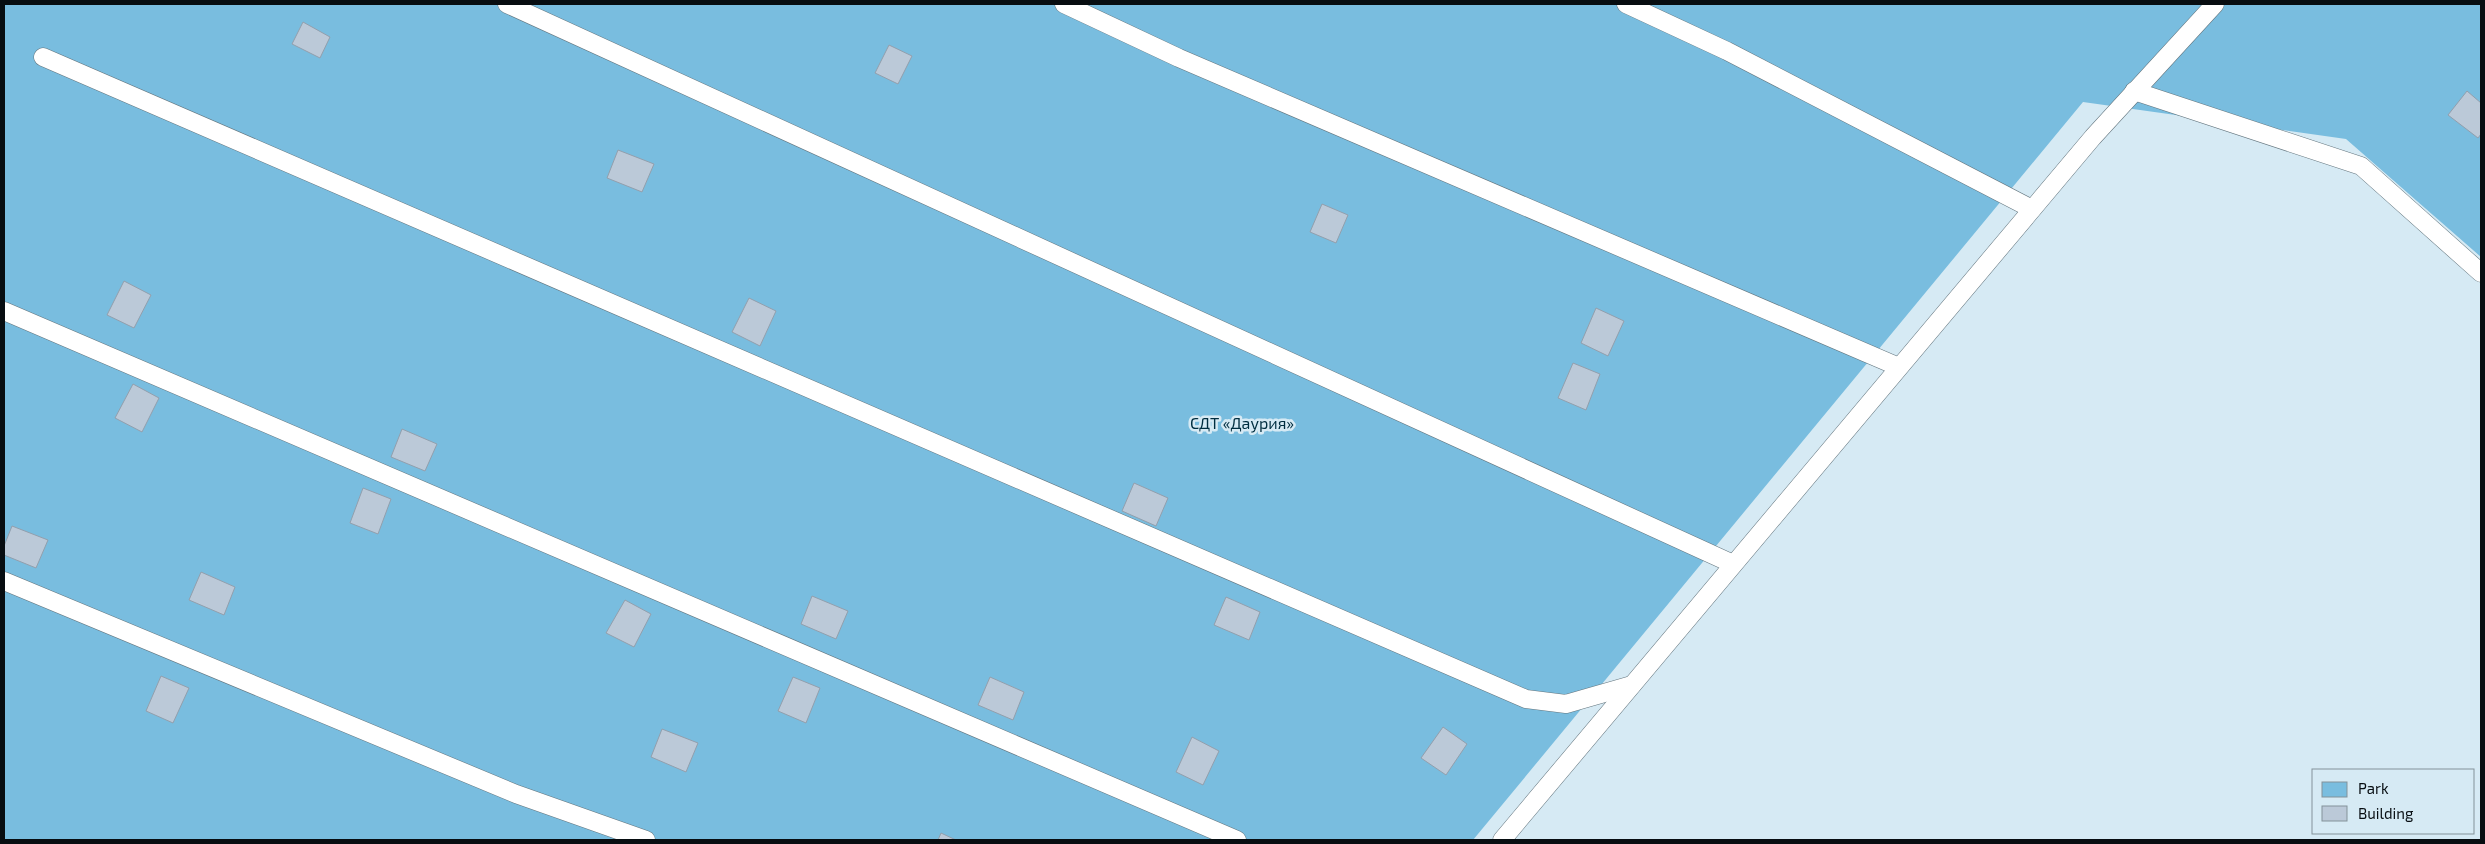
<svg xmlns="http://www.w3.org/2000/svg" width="2485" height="844" viewBox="0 0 2485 844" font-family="'Exo 2',sans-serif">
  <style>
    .green { fill: #79bddf }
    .building { fill: #bbc9d8; stroke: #929fad }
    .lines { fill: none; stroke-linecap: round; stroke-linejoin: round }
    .lane-casing { stroke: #64767f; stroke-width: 19 }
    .lane { stroke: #fff; stroke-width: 18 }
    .labels { text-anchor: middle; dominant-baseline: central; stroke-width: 5; stroke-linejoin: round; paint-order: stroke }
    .park-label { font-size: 16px; fill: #002e40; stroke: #d6eaf4 }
  </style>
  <rect width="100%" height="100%" fill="#d6eaf4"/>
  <polygon class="green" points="4,4 2481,4 2481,257 2346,139 2083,102 1473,840 4,840"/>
  <g class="building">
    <polygon points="303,22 330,37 320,58 292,44"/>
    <polygon points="889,45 912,56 898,84 875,73"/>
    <polygon points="2467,91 2481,103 2481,134 2478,138 2448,115"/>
    <polygon points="618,150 654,164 642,192 607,178"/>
    <polygon points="1322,204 1348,215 1336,243 1310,232"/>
    <polygon points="124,281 151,295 134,328 107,315"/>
    <polygon points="749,298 776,311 760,346 732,332"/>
    <polygon points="1596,308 1624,321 1608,356 1581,343"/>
    <polygon points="1573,363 1600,374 1586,410 1558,398"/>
    <polygon points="133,384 159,398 142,432 115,418"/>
    <polygon points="402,429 437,444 425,471 391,457"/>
    <polygon points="1134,483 1168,498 1156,526 1122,511"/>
    <polygon points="363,488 391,499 378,534 350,523"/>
    <polygon points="12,526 48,540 36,568 4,555 4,546"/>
    <polygon points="201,572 235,587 224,615 189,600"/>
    <polygon points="812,596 848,611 836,639 801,624"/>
    <polygon points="1226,597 1260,612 1249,640 1214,625"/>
    <polygon points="625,600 651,614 634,647 606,633"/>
    <polygon points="161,676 189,688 173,723 146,711"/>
    <polygon points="793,677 820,688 806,723 778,711"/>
    <polygon points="990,677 1024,692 1013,720 978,705"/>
    <polygon points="1443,727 1467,744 1446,775 1421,758"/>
    <polygon points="662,729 698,743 686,772 651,757"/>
    <polygon points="1192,737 1219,751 1203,785 1176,772"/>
    <polygon points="941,833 956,840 938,840"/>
  </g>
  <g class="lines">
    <defs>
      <g id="lane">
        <polyline points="507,4 1733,564"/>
        <polyline points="1064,4 1179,58 1899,367"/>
        <polyline points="1626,4 1727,51 2032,209"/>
        <polyline points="43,57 1526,699 1566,704 1632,685"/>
        <polyline points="2134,91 2361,166 2481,273"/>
        <polyline points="4,311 1237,840"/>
        <polyline points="4,581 516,794 646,840"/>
        <polyline points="1502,840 2093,137 2215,4"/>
      </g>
    </defs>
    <use href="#lane" class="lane-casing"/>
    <use href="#lane" class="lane"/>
  </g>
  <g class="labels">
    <g class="park-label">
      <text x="1242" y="422">СДТ «Даурия»</text>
    </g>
  </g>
  <rect width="2485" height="844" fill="none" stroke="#070d11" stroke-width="10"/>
  <rect x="2312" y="769" width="162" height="65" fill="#d6eaf4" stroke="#839299"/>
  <rect x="2322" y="782" width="25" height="15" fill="#79bddf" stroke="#839299"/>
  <text x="2358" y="794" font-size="15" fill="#070d11">Park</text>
  <rect x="2322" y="806" width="25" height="15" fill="#bbc9d8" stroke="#839299"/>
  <text x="2358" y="819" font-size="15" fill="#070d11">Building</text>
</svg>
